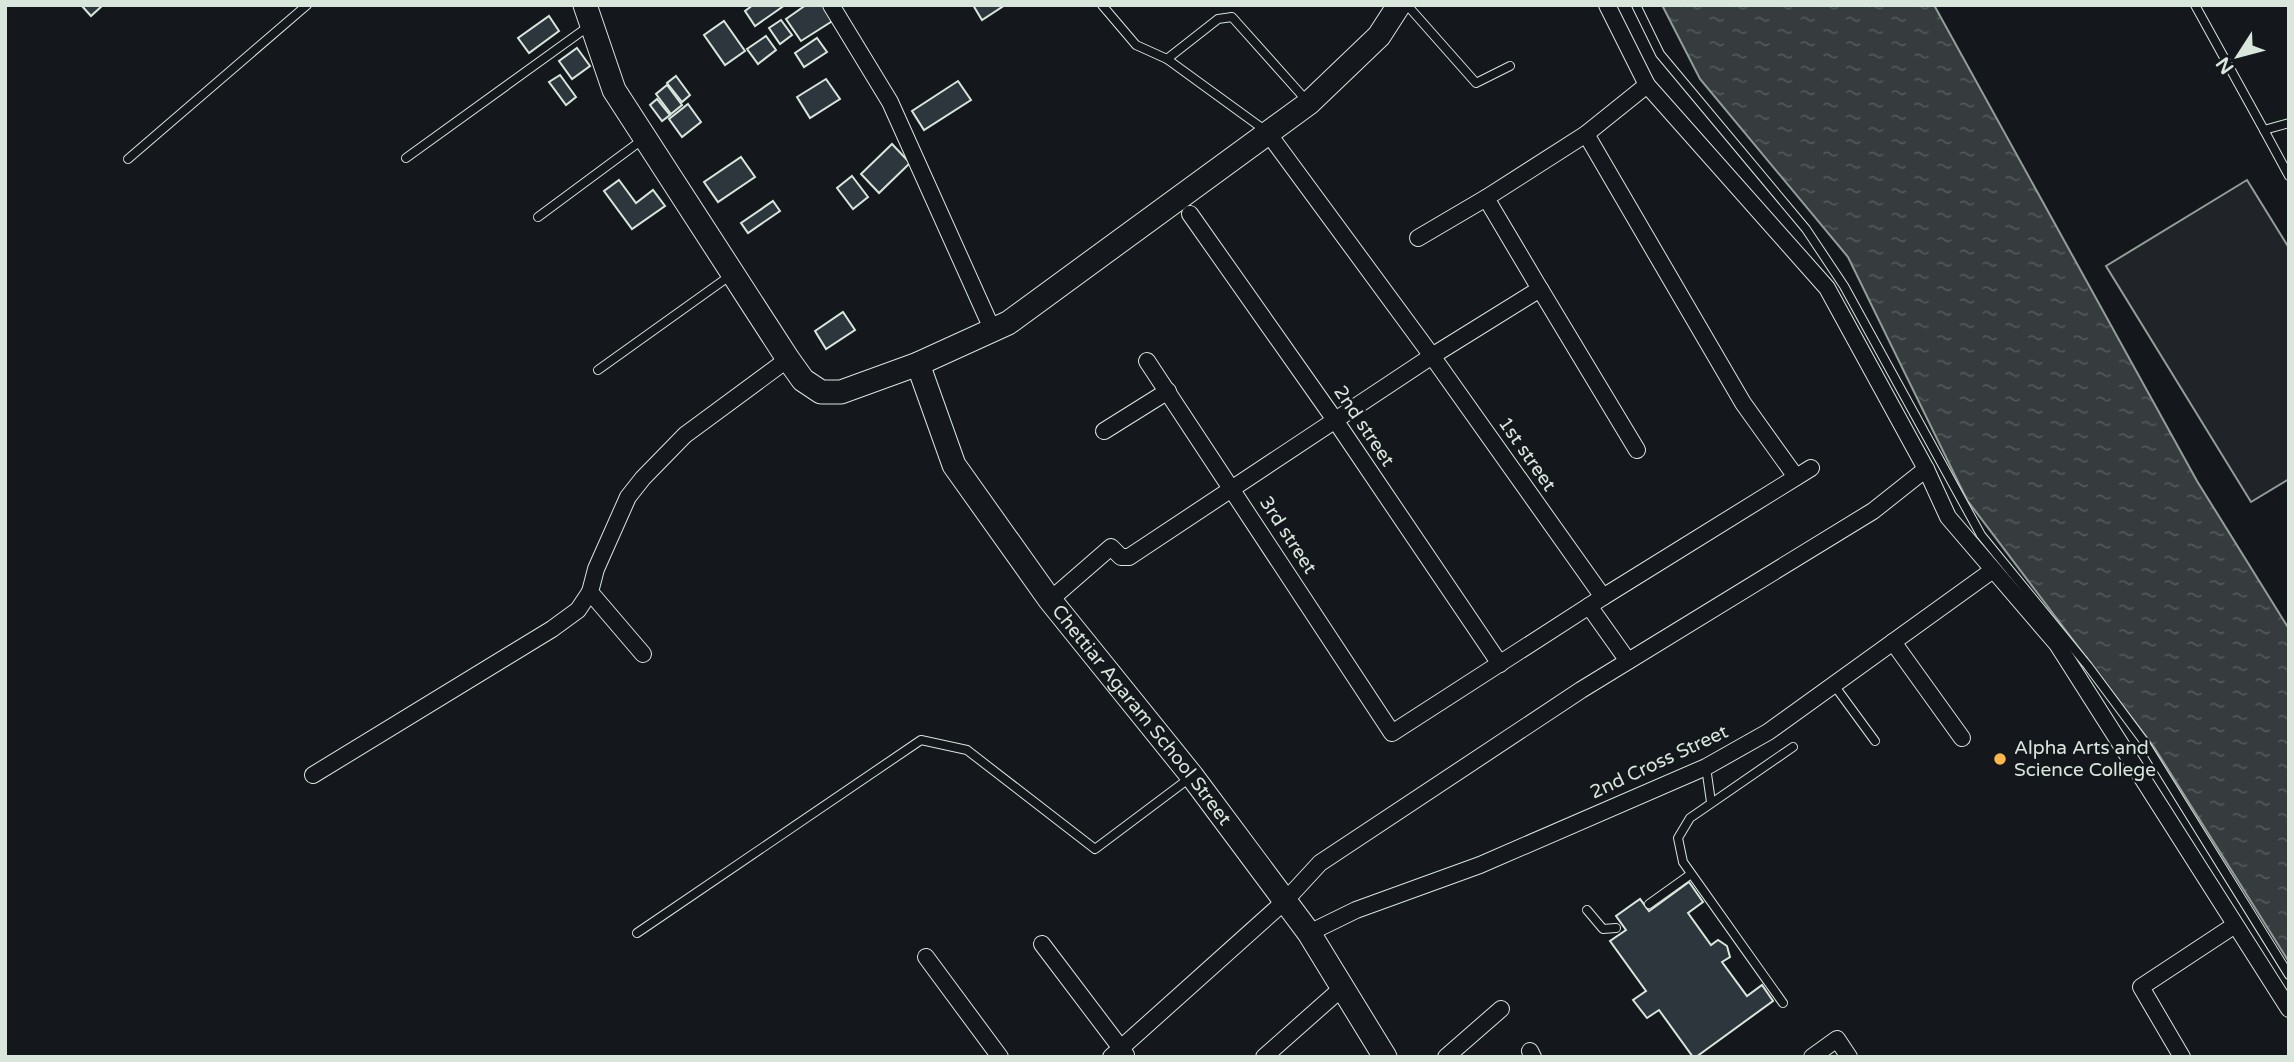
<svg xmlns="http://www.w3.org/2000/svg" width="2294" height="1062" viewBox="0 0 2294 1062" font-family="'Varela Round',sans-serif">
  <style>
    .garden { fill: #202428; stroke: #939e99; stroke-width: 2 }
    .water { fill: url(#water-ripples); stroke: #939e99; stroke-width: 2 }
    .building { fill: #2c363c; stroke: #d8e6dc; stroke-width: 2 }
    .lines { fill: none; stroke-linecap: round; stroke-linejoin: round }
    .lane-casing { stroke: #d8e6dc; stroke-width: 10 }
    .street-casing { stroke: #d8e6dc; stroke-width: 18 }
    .secondary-casing { stroke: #d8e6dc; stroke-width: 25 }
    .lane { stroke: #14181c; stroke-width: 8 }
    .street { stroke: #14181c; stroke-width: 16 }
    .secondary { stroke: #14181c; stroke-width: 23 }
    .poi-dot { fill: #ffb74d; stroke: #14181c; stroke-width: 2.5 }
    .labels { text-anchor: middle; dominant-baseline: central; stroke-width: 5; stroke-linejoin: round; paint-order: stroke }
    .street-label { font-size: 19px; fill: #d8e6dc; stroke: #14181c }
    .poi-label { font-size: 19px; fill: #d8e6dc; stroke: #14181c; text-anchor: start }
  </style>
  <defs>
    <pattern id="water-ripples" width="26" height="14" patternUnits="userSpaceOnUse" patternTransform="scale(1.75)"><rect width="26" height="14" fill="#363b3e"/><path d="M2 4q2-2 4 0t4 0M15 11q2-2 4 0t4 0" fill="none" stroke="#525759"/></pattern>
  </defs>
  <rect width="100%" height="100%" fill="#14181c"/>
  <polygon class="garden" points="2247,180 2289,248 2289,479 2251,502 2106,266"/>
  <polygon class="water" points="1662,5 1934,5 2197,481 2289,629 2289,962 2154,747 1967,500 1848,257 1700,79"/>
  <g class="building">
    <polygon points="81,5 103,5 91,16"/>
    <polygon points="753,5 785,5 755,26 745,11"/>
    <polygon points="806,5 824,5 834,20 801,41 786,19"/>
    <polygon points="973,5 1005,5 982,20"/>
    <polygon points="549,16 559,31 529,53 518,38"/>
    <polygon points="781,20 792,35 780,44 769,28"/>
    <polygon points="724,21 745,51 725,65 704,35"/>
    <polygon points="766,36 776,50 758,64 747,49"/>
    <polygon points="817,38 827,52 804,67 795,53"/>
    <polygon points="577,48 590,66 572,79 559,61"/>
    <polygon points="560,75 576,97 566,105 549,82"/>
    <polygon points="676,76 690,95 682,102 667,83"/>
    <polygon points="826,79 840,99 810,118 797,97"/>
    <polygon points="958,81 971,100 924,130 912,111"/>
    <polygon points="667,85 682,105 671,114 656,94"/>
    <polygon points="657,99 670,115 662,121 650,105"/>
    <polygon points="688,104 701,122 682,137 669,119"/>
    <polygon points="892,144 910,163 879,193 861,174"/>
    <polygon points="741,157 755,177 718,202 704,182"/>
    <polygon points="852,176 868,197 853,209 837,188"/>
    <polygon points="619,180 636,203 653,190 665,206 632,229 604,191"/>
    <polygon points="773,201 780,211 748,233 741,223"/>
    <polygon points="843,312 855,330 826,349 815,331"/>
    <polygon points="1689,882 1703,902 1688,913 1711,945 1718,940 1727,946 1730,957 1722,962 1747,996 1762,985 1773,1001 1696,1057 1693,1057 1659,1010 1647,1018 1633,1000 1646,991 1610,941 1626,930 1616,916 1640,899 1649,911"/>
  </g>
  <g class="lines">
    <defs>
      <g id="lane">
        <polyline points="1102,5 1136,45 1167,59"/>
        <polyline points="1407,5 1476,83 1510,66"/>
        <polyline points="1636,5 1660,54 1806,229 1844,286 1981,535 2088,666 2143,740 2289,975"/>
        <polyline points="2195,5 2264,130 2289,123"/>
        <polyline points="2264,130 2289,176"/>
        <polyline points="1266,131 1167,59 1218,19 1232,17 1307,101"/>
        <polyline points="406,158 589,26"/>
        <polyline points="128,159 307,5"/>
        <polyline points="538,217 642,140"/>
        <polyline points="598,370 731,275"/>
        <polyline points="1834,685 1875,741"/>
        <polyline points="1706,767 1711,802"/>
        <polyline points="1649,904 1691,874"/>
        <polyline points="1587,910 1603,929 1616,928"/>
        <polyline points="637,933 921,740 967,750 1095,849 1191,777"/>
        <polyline points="1783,1003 1683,862 1678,838 1690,818 1793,747"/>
      </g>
      <g id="street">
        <polyline points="831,5 890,102 993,331"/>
        <polyline points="1607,5 1647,85 1827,288 1926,469 1948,517 2057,644 2289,1009"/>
        <polyline points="1586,134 1743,403 1796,477"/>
        <polyline points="1190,214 1335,420 1500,664"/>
        <polyline points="1418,238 1486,198"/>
        <polyline points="1540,289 1637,450"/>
        <polyline points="1147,361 1392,733 1603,597 1432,356 1268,133"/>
        <polyline points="1104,431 1168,391"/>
        <polyline points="1603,597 1811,468"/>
        <polyline points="1050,600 1111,547 1121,557 1129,557 1432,356 1540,289 1486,198 1586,134 1647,85"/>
        <polyline points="1589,606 1628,661"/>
        <polyline points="1893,642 1962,738"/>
        <polyline points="643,654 590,592 596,569 628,497 643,478 685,435 788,359"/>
        <polyline points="313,775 552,629 578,610 590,592"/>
        <polyline points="1309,933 1356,910 1480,865 1706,767 1768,732 1993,570"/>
        <polyline points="1042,944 1126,1055"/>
        <polyline points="926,957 1000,1057"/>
        <polyline points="1530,1051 1533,1057"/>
        <polyline points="1111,1057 1285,901 1320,863 1581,690 1873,511 1926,469"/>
        <polyline points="1264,1057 1342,988"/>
        <polyline points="1446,1057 1501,1009"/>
        <polyline points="1812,1057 1837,1039 1849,1057"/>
        <polyline points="2182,1057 2141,987 2235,925"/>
      </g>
      <g id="secondary">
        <polyline points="585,5 614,90 788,359 803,380 821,392 841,392 918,364 1008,323 1309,103 1379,36 1399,5"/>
        <path id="s1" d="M918,364l36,101 96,135 142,176 117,157 76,124"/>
      </g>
    </defs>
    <use href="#lane" class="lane-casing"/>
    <use href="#street" class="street-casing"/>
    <use href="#secondary" class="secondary-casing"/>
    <use href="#lane" class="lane"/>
    <use href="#street" class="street"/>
    <use href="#secondary" class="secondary"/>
  </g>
  <circle class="poi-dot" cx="2000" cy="759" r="7"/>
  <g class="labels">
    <g class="street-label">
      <text transform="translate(1364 426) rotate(56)">2nd street</text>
      <text transform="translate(1527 454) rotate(55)">1st street</text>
      <text transform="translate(1288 535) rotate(57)">3rd street</text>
      <text stroke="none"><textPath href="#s1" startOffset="420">Chettiar Agaram School Street</textPath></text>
      <text transform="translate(1659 762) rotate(-25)">2nd Cross Street</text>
    </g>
    <g class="poi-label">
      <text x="2014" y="748">Alpha Arts and<tspan x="2014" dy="22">Science College</tspan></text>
    </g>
  </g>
  <rect width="2294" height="1062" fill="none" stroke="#d8e6dc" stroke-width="14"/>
  <g transform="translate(2238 56) rotate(234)" stroke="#14181c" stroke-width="5" paint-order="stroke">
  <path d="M0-5L12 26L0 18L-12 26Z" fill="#d8e6dc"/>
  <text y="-10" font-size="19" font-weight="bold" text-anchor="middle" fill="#d8e6dc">N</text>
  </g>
</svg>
